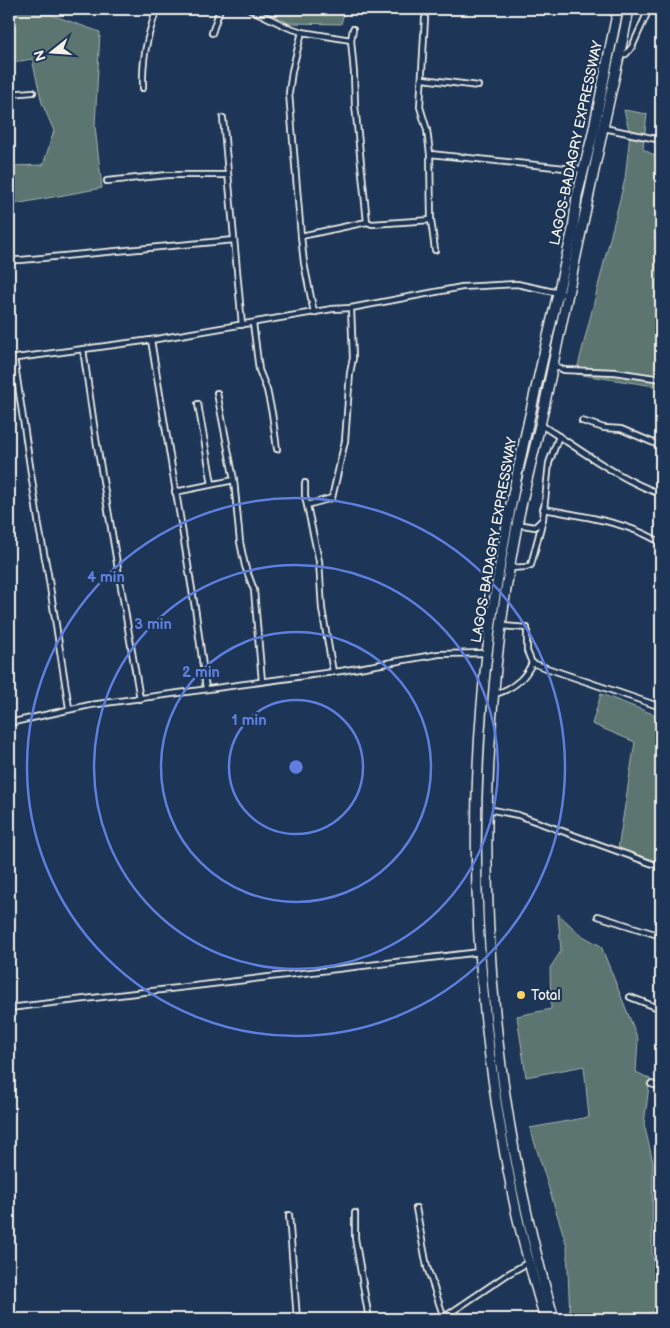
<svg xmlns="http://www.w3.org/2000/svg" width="670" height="1328" viewBox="0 0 670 1328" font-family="'Balsamiq Sans',sans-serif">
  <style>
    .green { fill: #5b7470; stroke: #a8b2ac }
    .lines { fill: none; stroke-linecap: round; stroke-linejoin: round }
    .street-casing { stroke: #f4f1e8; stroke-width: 8 }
    .highway-casing { stroke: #f4f1e8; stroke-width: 12 }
    .street { stroke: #1d3557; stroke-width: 4.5 }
    .highway { stroke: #1d3557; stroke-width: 9 }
    .ring { fill: none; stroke: #5e7fdd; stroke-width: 2.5 }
    .poi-dot { fill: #ffd166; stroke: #1d3557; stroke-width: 2 }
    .labels { text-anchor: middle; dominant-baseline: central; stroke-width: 4.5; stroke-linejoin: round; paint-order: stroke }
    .street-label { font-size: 14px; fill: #f4f1e8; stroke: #1d3557 }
    .poi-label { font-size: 14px; fill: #f4f1e8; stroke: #1d3557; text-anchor: start }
    .centre { fill: #5e7fdd; stroke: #1d3557; stroke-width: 2.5 }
    .ring-label { font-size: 15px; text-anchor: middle; font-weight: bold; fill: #5e7fdd; stroke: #1d3557; stroke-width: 4.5; stroke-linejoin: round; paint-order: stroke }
  </style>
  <rect width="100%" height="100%" fill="#1d3557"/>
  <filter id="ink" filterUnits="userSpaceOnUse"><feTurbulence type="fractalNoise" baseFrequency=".02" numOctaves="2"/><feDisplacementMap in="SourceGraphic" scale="10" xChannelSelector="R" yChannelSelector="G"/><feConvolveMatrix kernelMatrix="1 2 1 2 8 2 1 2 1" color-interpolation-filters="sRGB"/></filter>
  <g filter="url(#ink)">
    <g class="green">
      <polygon points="9,9 35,9 100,32 95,126 102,188 15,204 11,249 14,286 9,286 9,166 43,165 54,131 42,103 32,59 9,63"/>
      <polygon points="260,9 345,9 341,24 289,23"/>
      <polygon points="624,110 647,114 643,149 661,159 661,205 654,238 661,240 661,387 576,374 625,179 630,134"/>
      <polygon points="601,694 661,717 661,862 618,849 635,742 592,724"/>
      <polygon points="558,914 581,935 601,946 638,1039 636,1072 650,1079 644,1124 653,1162 652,1254 661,1289 661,1309 628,1319 570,1319 567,1246 530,1128 589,1117 584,1066 526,1077 517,1016 551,1009 550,968 561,951"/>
    </g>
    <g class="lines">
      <defs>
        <g id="street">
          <polyline points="250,9 287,27 302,32 351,40"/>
          <polyline points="425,18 420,107 427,130 430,154 431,220 435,250"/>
          <polyline points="353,29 351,40 354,73 355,105 367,222 372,224 431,220"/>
          <polyline points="302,32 292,71 289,93 301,236 304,263 314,313"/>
          <polyline points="212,33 220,9"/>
          <polyline points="619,55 626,54 632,47 649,9"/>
          <polyline points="423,79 478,86"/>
          <path d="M143,88c-1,-30 4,-51 14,-79"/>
          <polyline points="9,94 33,92"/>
          <polyline points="223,118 242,325"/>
          <polyline points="604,128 661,140"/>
          <polyline points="430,154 584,170"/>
          <polyline points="107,181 168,175 228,175"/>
          <polyline points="301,236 367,222"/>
          <polyline points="9,260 21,260 234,240"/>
          <polyline points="253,323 259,370 267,390 272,413 277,449"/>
          <polyline points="151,340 196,614 206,689"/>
          <polyline points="83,349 96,439 140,699"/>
          <polyline points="14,358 39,527 48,574 69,708"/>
          <polyline points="9,359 151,340 332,309 351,308 462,287 517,284 568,295"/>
          <polyline points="553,365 564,370 615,372 661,379"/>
          <polyline points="217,393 234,480"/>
          <polyline points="198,404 212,484"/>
          <polyline points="582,421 604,428 621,429 661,446"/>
          <path d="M541,425c39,24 77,54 120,69"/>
          <polyline points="305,483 305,496 319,561 322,609 333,672"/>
          <polyline points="175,492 234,480 240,542 245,566 254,590 262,681"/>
          <polyline points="307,505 332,498 345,441 350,373 353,358 351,308"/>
          <path d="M543,509c36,6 88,14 118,34"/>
          <polyline points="517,524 535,527 543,519 549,463 559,436"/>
          <polyline points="510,568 526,567 531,565 543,519"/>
          <polyline points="502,626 527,628 527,651 532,663 661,707"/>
          <path d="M495,694c17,-5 30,-15 37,-31"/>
          <polyline points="9,723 90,705 341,671 439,654 487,653"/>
          <polyline points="488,809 518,815 661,867"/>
          <polyline points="598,916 661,936"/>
          <polyline points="630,997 661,1009"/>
          <polyline points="9,1008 480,952"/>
          <polyline points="651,1084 661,1087"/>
          <polyline points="416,1208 427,1267 444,1318"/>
          <polyline points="355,1213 355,1238 369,1319"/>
          <polyline points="289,1215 297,1319"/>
          <polyline points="658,1262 661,1271"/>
          <polyline points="443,1318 508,1274 529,1262"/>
        </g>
        <g id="highway">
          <path d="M545,1319c-11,-39 -23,-78 -31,-118 -37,-179 -48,-365 -27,-547 17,-144 54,-285 86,-425l4,-33 16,-63 25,-124"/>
          <path d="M554,1319c-75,-256 -87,-532 -37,-794 7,-35 16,-70 24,-104 20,-96 41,-192 61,-288 9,-42 19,-83 27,-124"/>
        </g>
      </defs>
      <use href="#street" class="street-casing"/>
      <use href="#highway" class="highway-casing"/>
      <use href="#street" class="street"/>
      <use href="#highway" class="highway"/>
    </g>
  </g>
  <g class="ring">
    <circle cx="296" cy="767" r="67"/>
    <circle cx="296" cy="767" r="135"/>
    <circle cx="296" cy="767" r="202"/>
    <circle cx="296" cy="767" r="269"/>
  </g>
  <circle class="poi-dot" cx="521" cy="995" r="5"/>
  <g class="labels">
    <g class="street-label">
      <text transform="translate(576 143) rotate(-78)">LAGOS-BADAGRY EXPRESSWAY</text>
      <text transform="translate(494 540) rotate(-80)">LAGOS-BADAGRY EXPRESSWAY</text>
    </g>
    <g class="poi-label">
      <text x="531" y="995">Total</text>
    </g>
  </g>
  <circle cx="296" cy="767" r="8" class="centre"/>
  <g class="ring-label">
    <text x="106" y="582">4 min</text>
    <text x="153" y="629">3 min</text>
    <text x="201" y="677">2 min</text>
    <text x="249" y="725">1 min</text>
  </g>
  <rect width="670" height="1328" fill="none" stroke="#1d3557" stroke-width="30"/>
  <rect x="15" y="15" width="640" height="1298" fill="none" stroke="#f4f1e8" stroke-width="2" filter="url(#ink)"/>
  <g transform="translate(52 52) rotate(253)" stroke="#1d3557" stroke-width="4" paint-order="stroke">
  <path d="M0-4L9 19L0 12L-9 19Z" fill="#f4f1e8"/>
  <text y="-8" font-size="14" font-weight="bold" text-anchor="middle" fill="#f4f1e8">N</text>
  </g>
</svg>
